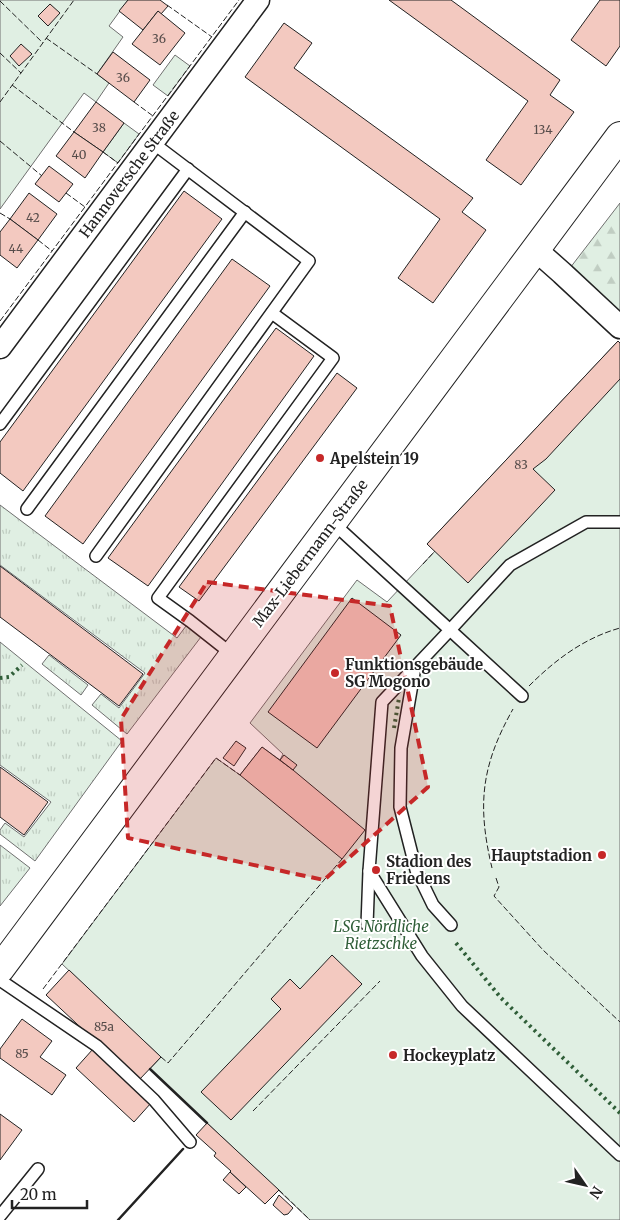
<svg xmlns="http://www.w3.org/2000/svg" width="620" height="1220" viewBox="0 0 620 1220" font-family="Merriweather,serif">
  <style>
    .grass { fill: url(#grass-tufts); stroke: #6f6f6f }
    .forest { fill: url(#forest-firs); stroke: #6f6f6f }
    .garden { fill: #e0efe3; stroke: #6f6f6f }
    .building { fill: #f3c9c0; stroke: #222 }
    .lines { fill: none; stroke-linecap: round; stroke-linejoin: round }
    .service-casing { stroke: #222; stroke-width: 14 }
    .minor-casing { stroke: #222; stroke-width: 25 }
    .primary-casing { stroke: #222; stroke-width: 30 }
    .service { stroke: #fff; stroke-width: 11 }
    .minor { stroke: #fff; stroke-width: 22 }
    .primary { stroke: #fff; stroke-width: 28 }
    .hedge { stroke: #2f5e38; stroke-width: 4; stroke-dasharray: 2.5 4; stroke-linecap: butt }
    .fence { stroke: #222; stroke-width: 1; stroke-dasharray: 6 2.5; stroke-linecap: butt }
    .wall { stroke: #222; stroke-width: 2.5 }
    .marked { fill: #c62828; fill-opacity: 0.2; stroke: #c62828; stroke-width: 4; stroke-dasharray: 10 6; stroke-linejoin: round }
    .poi-dot { fill: #c62828; stroke: #fff; stroke-width: 2 }
    .labels { text-anchor: middle; dominant-baseline: central; stroke-width: 4; stroke-linejoin: round; paint-order: stroke }
    .number-label { font-size: 12px; fill: #564c4a }
    .street-label { font-size: 15px; fill: #222; stroke: #fff }
    .poi-label { font-size: 15px; font-weight: bold; fill: #222; stroke: #fff; text-anchor: start }
    .park-label { font-size: 15px; font-style: italic; fill: #2f5e38; stroke: #fff }
  </style>
  <defs>
    <pattern id="grass-tufts" width="24" height="20" patternUnits="userSpaceOnUse" patternTransform="scale(1.25)"><rect width="24" height="20" fill="#e0efe3"/><path d="M3 7l-1-3M5 7V3M7 7l1-3M15 17l-1-3M17 17v-4M19 17l1-3" fill="none" stroke="#c0cdc2"/></pattern>
    <pattern id="forest-firs" width="22" height="20" patternUnits="userSpaceOnUse" patternTransform="scale(1.25)"><rect width="22" height="20" fill="#e0efe3"/><path d="M5 1l3.5 6h-7zM16 11l3.5 6h-7z" fill="#c0cdc2"/></pattern>
  </defs>
  <rect width="100%" height="100%" fill="#fff"/>
  <g class="grass">
    <polygon points="0,505 177,638 189,622 204,633 127,734 92,705 101,694 119,708 145,673 0,565"/>
    <polygon points="0,642 122,741 35,861 0,834 0,830 5,823 24,837 51,802 0,765"/>
    <polygon points="49,655 88,685 81,695 42,664"/>
    <polygon points="0,845 30,868 0,906"/>
  </g>
  <polygon class="forest" points="620,203 620,315 570,268"/>
  <g class="garden">
    <polygon points="0,0 128,0 109,26 123,37 97,74 109,83 96,102 84,93 0,209"/>
    <polygon points="175,55 190,66 168,96 153,85"/>
    <polygon points="124,123 139,134 118,163 103,152"/>
    <polygon points="618,341 620,343 620,1220 310,1220 150,1069 161,1057 62,964 216,758 240,775 262,747 280,760 283,754 250,723 357,580 387,602 435,551 427,544"/>
  </g>
  <g class="building">
    <polygon points="128,0 160,0 168,6 161,14 158,11 143,30 119,11"/>
    <polygon points="389,0 451,0 560,80 550,95 574,112 521,185 486,160 528,101"/>
    <polygon points="600,0 620,0 620,46 606,66 571,40"/>
    <polygon points="50,4 60,13 48,26 38,16"/>
    <polygon points="158,11 185,33 160,65 132,44"/>
    <polygon points="284,23 312,43 294,68 473,198 462,212 486,230 433,303 398,278 440,219 245,77"/>
    <polygon points="21,44 32,54 19,66 10,56"/>
    <polygon points="113,52 150,80 134,102 97,74"/>
    <polygon points="96,102 124,123 103,152 74,132"/>
    <polygon points="74,132 103,152 85,178 56,156"/>
    <polygon points="49,166 73,184 59,202 35,184"/>
    <polygon points="184,191 222,219 23,491 0,473 0,442"/>
    <polygon points="29,193 57,214 38,240 10,219"/>
    <polygon points="10,219 38,240 17,268 0,255 0,232"/>
    <polygon points="232,259 270,286 83,544 45,516"/>
    <polygon points="276,328 314,356 148,586 108,558"/>
    <polygon points="618,341 620,343 620,379 546,459 533,469 555,490 468,583 427,544"/>
    <polygon points="337,373 357,388 199,601 179,587"/>
    <polygon points="0,566 143,674 119,706 0,617"/>
    <polygon points="352,598 401,635 317,748 268,712"/>
    <polygon points="236,741 246,748 234,766 223,758"/>
    <polygon points="262,747 293,770 365,830 342,859 240,775"/>
    <polygon points="284,755 297,765 293,770 280,760"/>
    <polygon points="0,767 48,802 24,835 0,817"/>
    <polygon points="332,955 362,984 231,1120 201,1092 281,1009 271,999 290,979 300,989"/>
    <polygon points="69,970 161,1057 138,1081 46,995"/>
    <polygon points="22,1019 52,1041 40,1057 66,1075 52,1095 0,1058 0,1049"/>
    <polygon points="93,1049 151,1103 134,1122 76,1068"/>
    <polygon points="0,1114 22,1130 0,1160"/>
    <polygon points="207,1123 279,1190 265,1204 230,1172 231,1171 214,1156 216,1153 196,1135"/>
    <polygon points="230,1172 246,1187 239,1194 223,1180"/>
    <polygon points="279,1195 293,1208 288,1214 284,1215 273,1205"/>
  </g>
  <g class="lines">
    <defs>
      <g id="service">
        <polyline points="0,424 188,169"/>
        <polyline points="27,509 245,212"/>
        <polyline points="333,523 450,630 382,702 369,871 367,925"/>
        <polyline points="96,556 309,261 153,143"/>
        <polyline points="233,655 190,621 158,598 333,358 272,313"/>
        <polyline points="415,667 401,748 400,807 416,870 433,905 451,925"/>
        <polyline points="522,696 450,630 510,565 586,522 620,522"/>
        <polyline points="369,871 422,956 462,1006 620,1155"/>
        <polyline points="0,980 97,1046 154,1100 190,1142"/>
        <polyline points="0,1216 38,1169"/>
      </g>
      <g id="minor">
        <polyline points="536,250 562,273 620,327"/>
        <polyline points="0,347 258,0"/>
      </g>
      <polyline id="primary" points="0,969 620,136"/>
    </defs>
    <use href="#service" class="service-casing"/>
    <use href="#minor" class="minor-casing"/>
    <use href="#primary" class="primary-casing"/>
    <use href="#service" class="service"/>
    <use href="#minor" class="minor"/>
    <use href="#primary" class="primary"/>
    <g class="hedge">
      <polyline points="0,678 9,677 22,665"/>
      <polyline points="394,728 399,698"/>
      <polyline points="456,943 501,998 620,1113"/>
    </g>
    <g class="fence">
      <polyline points="0,1 43,43"/>
      <polyline points="167,5 212,37"/>
      <polyline points="46,38 97,74"/>
      <polyline points="0,53 21,73"/>
      <polyline points="12,85 74,132"/>
      <polyline points="0,102 74,0"/>
      <polyline points="134,102 153,116"/>
      <polyline points="0,141 42,176"/>
      <polyline points="103,152 118,163"/>
      <polyline points="66,193 85,207"/>
      <polyline points="0,213 10,219"/>
      <polyline points="38,240 52,251"/>
      <polyline points="0,321 239,0"/>
      <polyline points="423,564 435,551"/>
      <path d="M529,686c26,-26 55,-48 91,-58"/>
      <path d="M492,868c-15,-63 -11,-102 21,-159"/>
      <polyline points="496,878 499,887 494,896 543,950 620,1022"/>
      <polyline points="43,989 216,758 240,775"/>
      <polyline points="161,1057 168,1063 342,859"/>
      <polyline points="253,1111 380,981"/>
      <polyline points="279,1190 310,1220"/>
    </g>
    <g class="wall">
      <polyline points="150,1069 207,1123"/>
      <polyline points="118,1220 183,1149"/>
    </g>
  </g>
  <path class="marked" d="M207,582l183,24 38,181 -104,93 -196,-42 -7,-119z"/>
  <g class="poi-dot">
    <circle cx="320" cy="458" r="5"/>
    <circle cx="335" cy="673" r="5"/>
    <circle cx="602" cy="855" r="5"/>
    <circle cx="376" cy="870" r="5"/>
    <circle cx="393" cy="1055" r="5"/>
  </g>
  <g class="labels">
    <g class="number-label">
      <text x="159" y="38">36</text>
      <text x="123" y="77">36</text>
      <text x="99" y="127">38</text>
      <text x="543" y="129">134</text>
      <text x="79" y="154">40</text>
      <text x="33" y="217">42</text>
      <text x="16" y="248">44</text>
      <text x="521" y="464">83</text>
      <text x="104" y="1026">85a</text>
      <text x="22" y="1053">85</text>
    </g>
    <g class="street-label">
      <text transform="translate(129 174) rotate(-53)">Hannoversche Straße</text>
      <text transform="translate(310 553) rotate(-53)">Max-Liebermann-Straße</text>
    </g>
    <g class="poi-label">
      <text x="330" y="458">Apelstein 19</text>
      <text x="345" y="664">Funktionsgebäude<tspan x="345" dy="17">SG Mogono</tspan></text>
      <text x="592" y="855" text-anchor="end">Hauptstadion</text>
      <text x="386" y="861">Stadion des<tspan x="386" dy="17">Friedens</tspan></text>
      <text x="403" y="1055">Hockeyplatz</text>
    </g>
    <g class="park-label">
      <text x="381" y="926">LSG Nördliche<tspan x="381" dy="17">Rietzschke</tspan></text>
    </g>
  </g>
  <g transform="translate(585 1185) rotate(124)" stroke="#ffffff" stroke-width="4" paint-order="stroke">
  <path d="M0-4L9 19L0 12L-9 19Z" fill="#222222"/>
  <text y="-8" font-size="14" font-weight="bold" text-anchor="middle" fill="#222222">N</text>
  </g>
  <path d="M12 1200v8h75v-8" fill="none" stroke="#222222" stroke-width="2.5"/>
  <text x="20" y="1200" font-size="15" fill="#222222" stroke="#ffffff" stroke-width="4" paint-order="stroke">20 m</text>
</svg>
